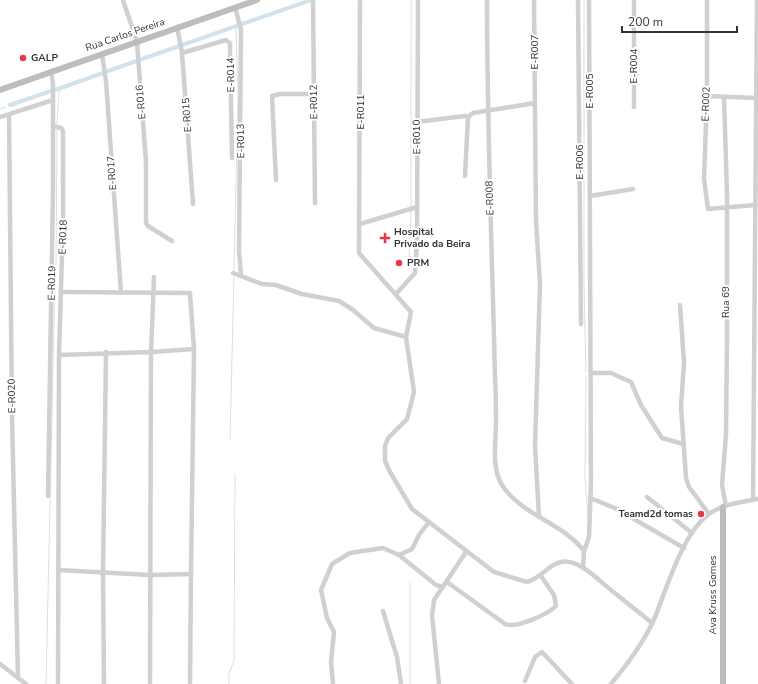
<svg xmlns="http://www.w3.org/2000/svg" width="758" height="684" viewBox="0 0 758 684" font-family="'Nunito Sans',sans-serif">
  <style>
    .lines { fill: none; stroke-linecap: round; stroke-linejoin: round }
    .stream { stroke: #cfe2ee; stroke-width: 1 }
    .canal { stroke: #cfe2ee; stroke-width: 4 }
    .street { stroke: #d0d0d0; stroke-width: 4.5 }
    .secondary { stroke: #bdbdbd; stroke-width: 6 }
    .poi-dot { fill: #e63946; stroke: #fff; stroke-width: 1.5 }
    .labels { text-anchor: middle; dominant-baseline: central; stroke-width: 4; stroke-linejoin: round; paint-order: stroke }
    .street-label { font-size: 10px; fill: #333; stroke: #fff }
    .poi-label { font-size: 10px; font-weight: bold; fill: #333; stroke: #fff; text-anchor: start }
  </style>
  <rect width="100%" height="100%" fill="#fff"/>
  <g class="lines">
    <g class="stream">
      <polyline points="584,0 584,286 586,372"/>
      <polyline points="0,109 6,107"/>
      <polyline points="57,124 59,90"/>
      <polyline points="411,208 411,0"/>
      <polyline points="409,260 411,211"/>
      <polyline points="56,271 57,130"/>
      <polyline points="234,272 238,94 236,27"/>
      <polyline points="586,375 585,477 588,516"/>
      <polyline points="230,439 234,275"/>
      <polyline points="410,583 410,684"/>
      <polyline points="46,684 55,278"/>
      <polyline points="229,684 229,674 234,660 235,474"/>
    </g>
    <g class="canal">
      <polyline points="108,71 311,0"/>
      <polyline points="55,90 103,73"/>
      <polyline points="10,105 51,91"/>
    </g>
    <g class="street">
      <polyline points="123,0 137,42 146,162 146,223 148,226 172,241"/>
      <polyline points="313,0 315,203"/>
      <path d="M360,0l-1,253 52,59 -5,25 8,55 -7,27 -19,19 -3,8v15l5,11 22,37 82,63 33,10c14,-4 22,-18 34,-20 19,-4 41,22 55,32 12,10 24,19 36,29"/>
      <path d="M487,0c0,126 5,252 8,377 1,15 1,31 1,46 0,20 -5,44 6,62 19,30 61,38 82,66"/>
      <polyline points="534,0 536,221 540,284 535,446 539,517"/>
      <polyline points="578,0 581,324"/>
      <polyline points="707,0 707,96 704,179 708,209 755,205"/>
      <polyline points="235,7 241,30 239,251 241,276"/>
      <polyline points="177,27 182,53 193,204"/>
      <polyline points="182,53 226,40 230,43 232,158"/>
      <polyline points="102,54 106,81 121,293"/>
      <polyline points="707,96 756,98"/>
      <polyline points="724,97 727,194 727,342 726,434 722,485 726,506"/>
      <polyline points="634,107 634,0"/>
      <polyline points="9,115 12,415 18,678"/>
      <polyline points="0,117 53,100"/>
      <polyline points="468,117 473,113 535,103"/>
      <polyline points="416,122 465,116 468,117 465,176"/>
      <polyline points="53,126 61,128 63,131 63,222 59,355 58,684"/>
      <polyline points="276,180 272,96 280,94 314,94"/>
      <polyline points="590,196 633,189"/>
      <polyline points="360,224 417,207"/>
      <polyline points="233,273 262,284 276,285 302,294 339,301 353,310 374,328 406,337"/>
      <polyline points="154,277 151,352 194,349"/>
      <polyline points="62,292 190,293 194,349 191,574"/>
      <polyline points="396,294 415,273 417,242 418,0"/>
      <polyline points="680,305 684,363 681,406 686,478 689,487 709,514"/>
      <polyline points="59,355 151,352 150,684"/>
      <polyline points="591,373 611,373 631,382 641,405 662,438 683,444"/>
      <polyline points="48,496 53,188 53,84 51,71"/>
      <polyline points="647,497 692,533"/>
      <polyline points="590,498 615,508 684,548"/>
      <polyline points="753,500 757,0"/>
      <polyline points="399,555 412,549 419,535 429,522"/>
      <polyline points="583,568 584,551 589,537 591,482 589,0"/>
      <polyline points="58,570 150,575 191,574 190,684"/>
      <path d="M447,582l58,42c11,5 43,-10 51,-18l-2,-11 -13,-19"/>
      <polyline points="383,611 397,657 401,684"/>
      <polyline points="0,664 26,684"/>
      <polyline points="525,681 535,657 542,652 572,684"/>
      <polyline points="104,684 103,573 106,352"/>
      <polyline points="333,684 331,662 334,632 327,618 321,590 332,564 350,553 383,548 399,555 436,585 443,587"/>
      <polyline points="439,684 432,615 434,600 466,552"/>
      <path d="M611,684c16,-19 30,-38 41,-60 14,-31 29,-90 57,-110 14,-10 33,-12 49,-15"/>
    </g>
    <g class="secondary">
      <polyline points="0,90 257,0"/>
      <polyline points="723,507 723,684"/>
    </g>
  </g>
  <g class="poi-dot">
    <circle cx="23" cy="58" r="4"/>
    <path d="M383 232h4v4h4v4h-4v4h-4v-4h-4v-4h4z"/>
    <circle cx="399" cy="263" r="4"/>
    <circle cx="701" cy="514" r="4"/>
  </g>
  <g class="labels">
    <g class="street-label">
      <text transform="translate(125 35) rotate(-19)">Rua Carlos Pereira</text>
      <text transform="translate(535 52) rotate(-90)">E-R007</text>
      <text transform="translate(634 66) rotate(-90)">E-R004</text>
      <text transform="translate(231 75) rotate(-91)">E-R014</text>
      <text transform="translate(590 91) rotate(-90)">E-R005</text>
      <text transform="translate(141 102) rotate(-95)">E-R016</text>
      <text transform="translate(314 102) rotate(-91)">E-R012</text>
      <text transform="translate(706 104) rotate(-88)">E-R002</text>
      <text transform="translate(361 112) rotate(-90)">E-R011</text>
      <text transform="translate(187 115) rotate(-94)">E-R015</text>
      <text transform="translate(417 137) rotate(-91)">E-R010</text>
      <text transform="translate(241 141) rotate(-91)">E-R013</text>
      <text transform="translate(580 162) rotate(-90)">E-R006</text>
      <text transform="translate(112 173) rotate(-94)">E-R017</text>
      <text transform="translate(490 198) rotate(-92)">E-R008</text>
      <text transform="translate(63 237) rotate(-88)">E-R018</text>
      <text transform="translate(52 283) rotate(-89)">E-R019</text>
      <text transform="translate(726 302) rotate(-90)">Rua 69</text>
      <text transform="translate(12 396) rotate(-91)">E-R020</text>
      <text transform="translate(713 595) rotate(-90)">Ava Kruss Gomes</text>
    </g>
    <g class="poi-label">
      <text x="31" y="58">GALP</text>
      <text x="394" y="232">Hospital<tspan x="394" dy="12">Privado da Beira</tspan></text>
      <text x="407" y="263">PRM</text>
      <text x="693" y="514" text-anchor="end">Teamd2d tomas</text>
    </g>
  </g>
  <path d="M622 26v6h115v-6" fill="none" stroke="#333333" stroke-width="2"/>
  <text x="628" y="26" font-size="12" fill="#333333" stroke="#ffffff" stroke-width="3" paint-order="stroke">200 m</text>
</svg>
